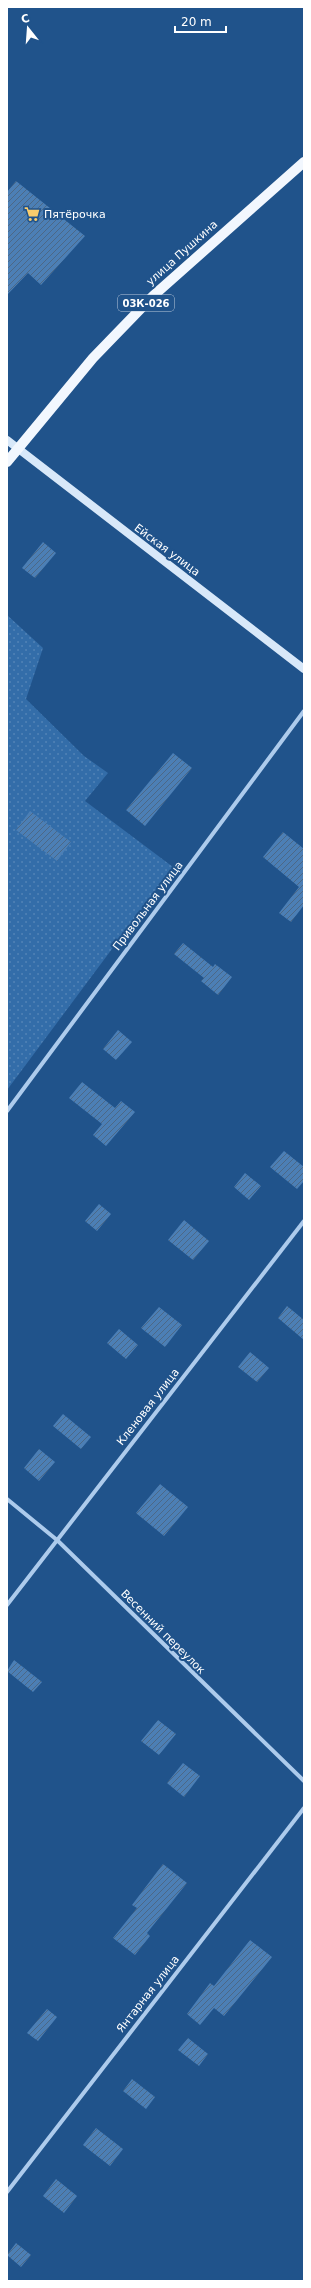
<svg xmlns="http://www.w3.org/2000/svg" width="311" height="2288" viewBox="0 0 311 2288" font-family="'DejaVu Sans',sans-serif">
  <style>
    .grass { fill: url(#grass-dots) }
    .building { fill: url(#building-hatch) }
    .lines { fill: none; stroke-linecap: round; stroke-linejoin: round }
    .street { stroke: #adcbec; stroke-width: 4 }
    .secondary { stroke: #d8e8f9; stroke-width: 8 }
    .primary { stroke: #f2f7fe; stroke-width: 10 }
    .labels { text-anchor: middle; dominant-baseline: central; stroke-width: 4; stroke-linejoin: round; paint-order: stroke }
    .shield { fill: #20538b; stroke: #bccbdc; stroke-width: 1 }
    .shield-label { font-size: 10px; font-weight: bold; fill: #fff }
    .poi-label { font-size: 11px; fill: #fff; stroke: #20538b; text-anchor: start }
    .street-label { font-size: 11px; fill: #fff; stroke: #20538b }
  </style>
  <defs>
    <pattern id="grass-dots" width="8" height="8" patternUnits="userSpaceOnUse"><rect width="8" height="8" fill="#336da9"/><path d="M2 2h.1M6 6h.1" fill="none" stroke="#5283b6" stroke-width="1.8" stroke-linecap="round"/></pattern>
    <pattern id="building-hatch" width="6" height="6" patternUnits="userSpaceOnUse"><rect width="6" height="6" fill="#4c7fb5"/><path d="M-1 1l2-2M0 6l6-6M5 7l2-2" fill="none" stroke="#4c6886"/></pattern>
  </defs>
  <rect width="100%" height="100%" fill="#20538b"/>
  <polygon class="grass" points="7,615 43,648 26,699 84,756 108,773 85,801 173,867 7,1090"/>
  <g class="building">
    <polygon points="16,181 85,236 41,285 28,273 7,295 7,192"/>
    <polygon points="43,542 56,553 35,578 22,568"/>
    <polygon points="173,753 192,768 145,826 126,810"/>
    <polygon points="30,811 71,842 57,861 16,830"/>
    <polygon points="283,832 304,849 304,905 291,922 279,913 299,887 263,857"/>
    <polygon points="183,943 213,967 215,964 232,977 218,995 201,981 204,978 174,954"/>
    <polygon points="118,1030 132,1042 116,1060 103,1049"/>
    <polygon points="82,1082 115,1108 121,1101 135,1112 106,1146 93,1135 102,1124 69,1098"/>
    <polygon points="284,1151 304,1167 304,1181 297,1189 270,1167"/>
    <polygon points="245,1173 261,1186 249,1200 234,1187"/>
    <polygon points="99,1204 111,1214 97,1231 85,1221"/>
    <polygon points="184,1220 209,1241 193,1260 168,1240"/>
    <polygon points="287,1306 304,1320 304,1340 278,1318"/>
    <polygon points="159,1307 182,1325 165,1347 141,1328"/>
    <polygon points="119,1329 138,1345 126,1359 107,1343"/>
    <polygon points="250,1352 269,1368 257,1382 238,1367"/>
    <polygon points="63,1414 91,1437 81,1449 53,1426"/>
    <polygon points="39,1449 55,1462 39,1481 24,1468"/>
    <polygon points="160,1484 188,1507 164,1536 136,1513"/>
    <polygon points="14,1660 42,1682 33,1692 7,1671"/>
    <polygon points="158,1720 176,1734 159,1755 141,1741"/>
    <polygon points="183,1763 200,1776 184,1797 167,1783"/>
    <polygon points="163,1864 187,1883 147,1933 150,1936 135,1955 113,1938 137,1908 132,1905"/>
    <polygon points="250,1940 272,1957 224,2016 214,2008 200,2025 187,2014 210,1983 214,1986"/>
    <polygon points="47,2009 57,2017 38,2041 27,2033"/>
    <polygon points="188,2038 208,2054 199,2066 178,2050"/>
    <polygon points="132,2079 155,2097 146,2109 123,2091"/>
    <polygon points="96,2128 123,2149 110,2166 83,2145"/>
    <polygon points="56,2179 77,2196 64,2213 43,2196"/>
    <polygon points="16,2243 31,2255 21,2267 7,2255"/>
  </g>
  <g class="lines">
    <g class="street">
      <polyline points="7,1111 304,711"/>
      <polyline points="7,1499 57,1540 304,1781"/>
      <polyline points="7,1605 304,1221"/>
      <polyline points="7,2192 304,1808"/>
    </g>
    <polyline class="secondary" points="7,440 304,669"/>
    <polyline class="primary" points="7,462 93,358 153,296 304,162"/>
  </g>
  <defs>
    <symbol id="supermarket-bare" viewBox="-9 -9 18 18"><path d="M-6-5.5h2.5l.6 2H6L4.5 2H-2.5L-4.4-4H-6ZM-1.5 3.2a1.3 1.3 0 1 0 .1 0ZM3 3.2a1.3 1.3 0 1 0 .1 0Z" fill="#f9cc6d" stroke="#20538b" stroke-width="2.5" paint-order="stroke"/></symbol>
  </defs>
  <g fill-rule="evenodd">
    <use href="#supermarket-bare" x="21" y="203" width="22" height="22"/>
  </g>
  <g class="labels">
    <rect class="shield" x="118" y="295" width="56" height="16" rx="3"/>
    <g class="shield-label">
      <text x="146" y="303">03К-026</text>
    </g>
    <g class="poi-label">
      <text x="44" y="214">Пятёрочка</text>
    </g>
    <g class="street-label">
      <text transform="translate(182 253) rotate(-42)">улица Пушкина</text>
      <text transform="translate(167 550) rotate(37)">Ейская улица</text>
      <text transform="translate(148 906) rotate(-53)">Привольная улица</text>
      <text transform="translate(148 1407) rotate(-52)">Кленовая улица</text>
      <text transform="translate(163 1632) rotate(45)">Весенний переулок</text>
      <text transform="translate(148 1994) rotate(-52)">Янтарная улица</text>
    </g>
  </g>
  <rect width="311" height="2288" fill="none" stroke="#ffffff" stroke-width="16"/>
  <g transform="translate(28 28) rotate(343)" stroke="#20538b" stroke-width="3" paint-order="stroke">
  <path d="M0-3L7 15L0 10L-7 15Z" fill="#ffffff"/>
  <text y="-6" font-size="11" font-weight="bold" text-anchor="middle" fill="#ffffff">С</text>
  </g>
  <path d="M175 26v6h51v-6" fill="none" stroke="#ffffff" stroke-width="2"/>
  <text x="181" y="26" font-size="12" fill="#ffffff" stroke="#20538b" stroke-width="3" paint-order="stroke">20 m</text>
</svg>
